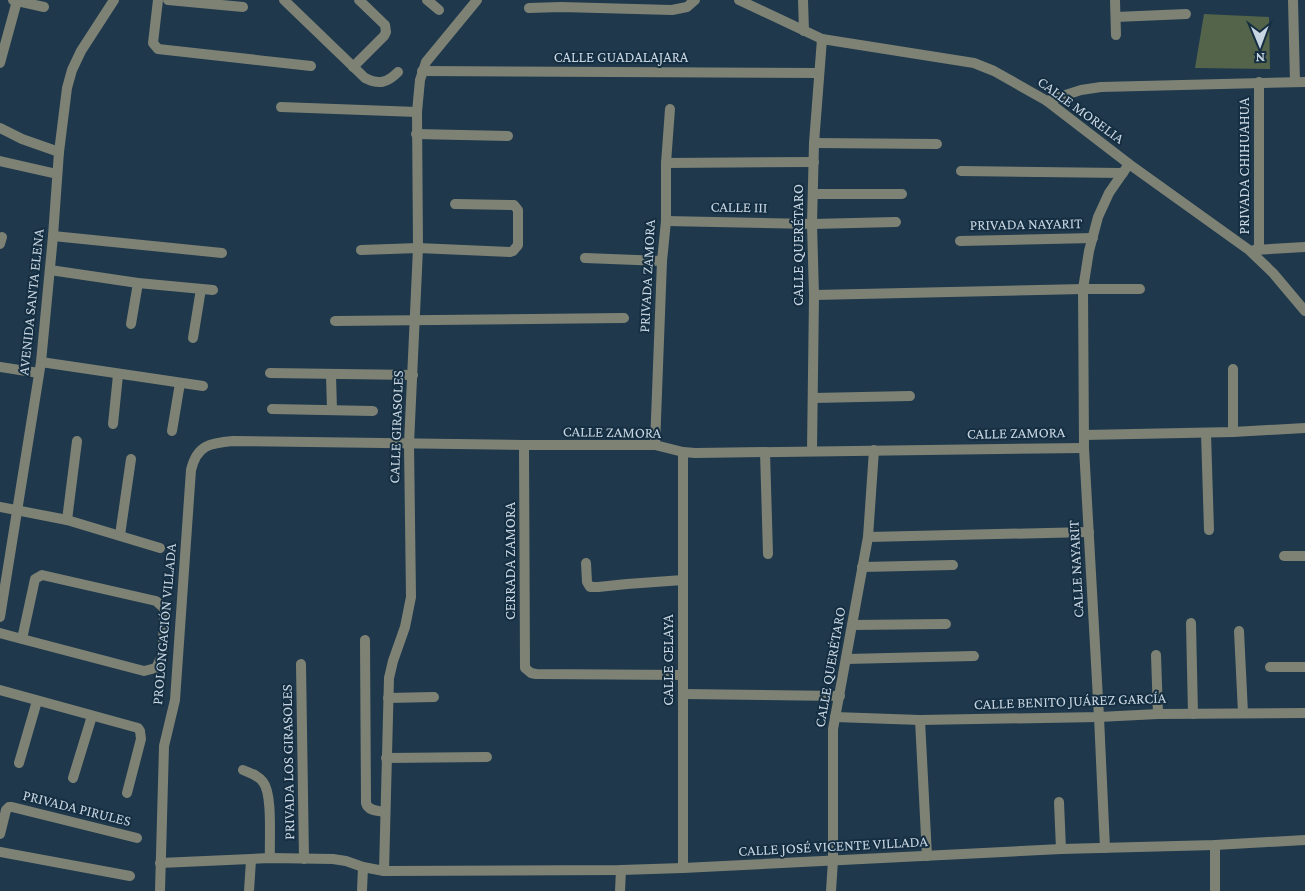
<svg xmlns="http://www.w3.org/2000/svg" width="1305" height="891" viewBox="0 0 1305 891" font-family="'Crimson Pro',serif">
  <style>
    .green { fill: #53644a }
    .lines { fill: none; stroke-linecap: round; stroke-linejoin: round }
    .street { stroke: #7d8274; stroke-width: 10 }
    .labels { text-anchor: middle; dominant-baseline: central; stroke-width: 4; stroke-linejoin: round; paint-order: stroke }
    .street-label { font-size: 15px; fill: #c6d5e1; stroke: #152e41 }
  </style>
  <rect width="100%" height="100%" fill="#1f384c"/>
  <polygon class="green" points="1204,14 1269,17 1270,69 1195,68"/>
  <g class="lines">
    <g class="street">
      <polyline points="13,0 44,7"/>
      <polyline points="158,0 153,43 158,49 311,66"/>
      <polyline points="168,0 243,7"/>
      <path d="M284,0l81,78c14,7 22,5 33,-6"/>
      <polyline points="427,0 439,10"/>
      <polyline points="739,0 822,39 974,63 994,71 1047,101 1129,164 1249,250 1273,273 1305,311"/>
      <polyline points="803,0 804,31"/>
      <polyline points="1115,0 1116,35"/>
      <polyline points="1293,0 1295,82"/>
      <polyline points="529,8 561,7 672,10 687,7 695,0"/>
      <polyline points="1116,17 1186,14"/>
      <polyline points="0,63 17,1"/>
      <polyline points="353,67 384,36 386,32 385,25 359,0"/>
      <polyline points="422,71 819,73"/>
      <polyline points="1259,82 1259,250"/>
      <polyline points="1047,101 1081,90 1101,87 1305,82"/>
      <polyline points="281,107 417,112"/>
      <polyline points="0,128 22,139 59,152"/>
      <polyline points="416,134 508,136"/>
      <polyline points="814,143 937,144"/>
      <polyline points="0,161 57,174"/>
      <polyline points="666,163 814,162"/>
      <polyline points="961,171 1123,173"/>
      <polyline points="813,194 902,194"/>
      <polyline points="666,221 812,224 896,222"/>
      <polyline points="53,236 222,253"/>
      <polyline points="960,241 1093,238"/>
      <polyline points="0,244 2,237"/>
      <polyline points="361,250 418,248 510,252 513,251 518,245 518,210 514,205 455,204"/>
      <polyline points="1254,250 1305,247"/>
      <polyline points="585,258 662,261"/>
      <polyline points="50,270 138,283 213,290"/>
      <polyline points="814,295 1083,289 1140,289"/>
      <polyline points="335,321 624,318"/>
      <polyline points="131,324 138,283"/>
      <polyline points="193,338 201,289"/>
      <polyline points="41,362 203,386"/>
      <polyline points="0,367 39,373"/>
      <polyline points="1233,369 1233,432"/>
      <polyline points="270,373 413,375"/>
      <polyline points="331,375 332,410"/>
      <polyline points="813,398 910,396"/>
      <polyline points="272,409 373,411"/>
      <polyline points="113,424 118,375"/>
      <polyline points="172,431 180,383"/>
      <polyline points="1206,433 1209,530"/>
      <polyline points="1084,435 1233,432 1305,428"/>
      <polyline points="524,445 525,668 531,673 536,674 683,675"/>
      <polyline points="655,445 662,261 666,221 666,163 670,109"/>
      <polyline points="812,451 814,295 812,224 814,143 822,39"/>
      <polyline points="765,452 768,554"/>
      <polyline points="0,507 67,520 160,548"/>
      <polyline points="67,520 77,441"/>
      <polyline points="120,535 131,459"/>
      <polyline points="868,537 1089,532"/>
      <polyline points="1284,556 1305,556"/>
      <polyline points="586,563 587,582 590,587 598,587 627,584 683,580"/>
      <polyline points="862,567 953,565"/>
      <polyline points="0,617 41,362 53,236 59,152 67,88 72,70 81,51 114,0"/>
      <polyline points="1191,623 1193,714"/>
      <polyline points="852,625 946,624"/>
      <polyline points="1239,631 1243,713"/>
      <polyline points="0,633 22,639 144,671 156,668 162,656 165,609 156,601 42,575 35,579 22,639"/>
      <path d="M365,640l1,163c2,8 12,8 19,9"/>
      <polyline points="1156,655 1158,714"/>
      <polyline points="846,659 974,656"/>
      <polyline points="301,664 304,859"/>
      <polyline points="1270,667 1305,667"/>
      <polyline points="0,690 138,728 140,731 141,739 127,793"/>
      <polyline points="683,694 840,696"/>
      <polyline points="388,698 434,697"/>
      <polyline points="835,717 920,720 1099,717 1158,714 1305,713"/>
      <polyline points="920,720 927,856"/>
      <polyline points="386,758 487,757"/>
      <polyline points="19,763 37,701"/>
      <path d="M243,770c7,3 15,5 20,12 10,12 6,59 7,76"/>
      <polyline points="73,778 92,716"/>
      <polyline points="1059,802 1061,849"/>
      <polyline points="0,834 6,810 9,807 12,807 137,838"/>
      <polyline points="1105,848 1099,717 1084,448 1083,289 1089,251 1098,217 1109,193 1129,164"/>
      <polyline points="0,852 130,876"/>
      <polyline points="160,863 270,858 333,859 346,861 363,867 384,871 621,870 683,868 1061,849 1215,845 1305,840"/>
      <polyline points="683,868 683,452"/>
      <polyline points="384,871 389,678 393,661 405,627 411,597 409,444 418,248 417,112 420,80 426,62 477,0"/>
      <path d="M160,891l4,-145 11,-46 16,-230c6,-25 19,-27 42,-29l291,4h131l28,7 12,1 389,-5"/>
      <polyline points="249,891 251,860"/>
      <polyline points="362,891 363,867"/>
      <polyline points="620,891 621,870"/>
      <polyline points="831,891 833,860 833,729 868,537 874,450"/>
      <polyline points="1215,891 1215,845"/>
    </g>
  </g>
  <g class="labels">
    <g class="street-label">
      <text x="621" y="57">CALLE GUADALAJARA</text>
      <text transform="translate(1081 110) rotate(36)">CALLE MORELIA</text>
      <text transform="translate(1244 166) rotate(-90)">PRIVADA CHIHUAHUA</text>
      <text transform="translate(739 207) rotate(1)">CALLE III</text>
      <text transform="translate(1026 224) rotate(-1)">PRIVADA NAYARIT</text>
      <text transform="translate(798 245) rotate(-90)">CALLE QUERÉTARO</text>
      <text transform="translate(647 276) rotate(-87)">PRIVADA ZAMORA</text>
      <text transform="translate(31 302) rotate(-84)">AVENIDA SANTA ELENA</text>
      <text transform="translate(396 427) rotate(-88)">CALLE GIRASOLES</text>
      <text transform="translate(612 432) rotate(1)">CALLE ZAMORA</text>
      <text transform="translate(1016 433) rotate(-1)">CALLE ZAMORA</text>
      <text transform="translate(510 561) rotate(-90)">CERRADA ZAMORA</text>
      <text transform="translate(1076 569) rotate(-93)">CALLE NAYARIT</text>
      <text transform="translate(164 624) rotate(-85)">PROLONGACIÓN VILLADA</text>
      <text transform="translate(668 660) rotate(-90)">CALLE CELAYA</text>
      <text transform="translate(830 667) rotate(-80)">CALLE QUERÉTARO</text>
      <text transform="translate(1070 701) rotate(-2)">CALLE BENITO JUÁREZ GARCÍA</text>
      <text transform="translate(288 762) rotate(-91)">PRIVADA LOS GIRASOLES</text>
      <text transform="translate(77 808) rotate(14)">PRIVADA PIRULES</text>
      <text transform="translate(833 846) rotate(-3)">CALLE JOSÉ VICENTE VILLADA</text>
    </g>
  </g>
  <g transform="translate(1260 45) rotate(179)" stroke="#152e41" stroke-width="4" paint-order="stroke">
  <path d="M0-4L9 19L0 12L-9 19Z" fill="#c6d5e1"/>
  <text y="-8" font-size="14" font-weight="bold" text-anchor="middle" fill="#c6d5e1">N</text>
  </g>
</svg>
